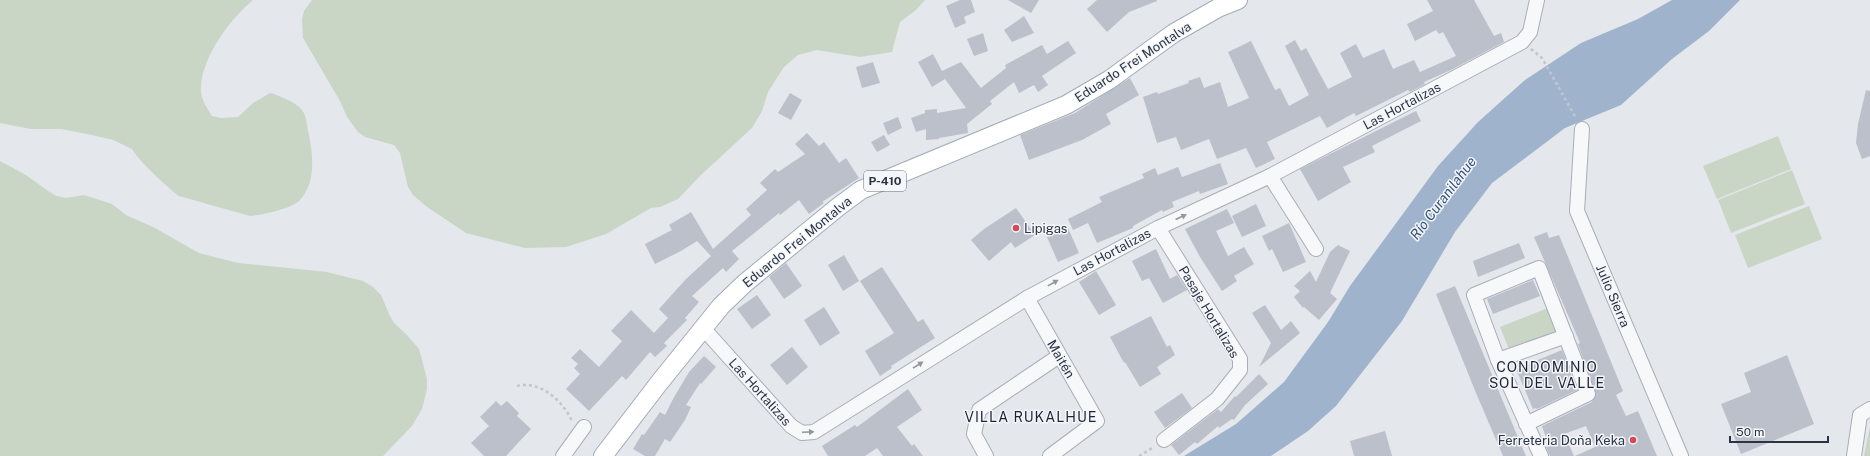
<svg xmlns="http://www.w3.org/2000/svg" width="1870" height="456" viewBox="0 0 1870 456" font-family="'Public Sans',sans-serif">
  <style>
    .green { fill: #c9d6c5 }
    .water { fill: #9fb4cc }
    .building { fill: #bbc0ca }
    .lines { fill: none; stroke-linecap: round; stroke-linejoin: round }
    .minor-casing { stroke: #a9aeb7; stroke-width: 16 }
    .major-casing { stroke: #a3abb8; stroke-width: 20 }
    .path { stroke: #c2c5cb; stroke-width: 2.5; stroke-dasharray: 3 3; stroke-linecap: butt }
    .minor { stroke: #f7f8fa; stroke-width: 14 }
    .major { stroke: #fff; stroke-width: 18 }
    .oneway { fill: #9196a0 }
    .poi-dot { fill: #d1495b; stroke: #f4f6f9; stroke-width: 1.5 }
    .labels { text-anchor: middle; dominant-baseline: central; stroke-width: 3; stroke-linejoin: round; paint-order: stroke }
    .shield { fill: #f4f6f9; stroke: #676e7b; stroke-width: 1 }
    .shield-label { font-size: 12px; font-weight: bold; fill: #2b3445 }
    .street-label { font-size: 13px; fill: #2b3445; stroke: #f4f6f9 }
    .poi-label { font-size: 13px; fill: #2b3445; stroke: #f4f6f9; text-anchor: start }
    .water-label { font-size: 14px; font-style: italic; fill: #34527a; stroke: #f4f6f9 }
    .neighbourhood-label { font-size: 14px; letter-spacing: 1px; fill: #1d2536; stroke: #f4f6f9 }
  </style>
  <rect width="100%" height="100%" fill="#e4e7ec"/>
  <g class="green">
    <path d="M0,0h253c-22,18 -52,58 -52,88 -1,10 6,20 11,28l9,2 17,-1 15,-14 17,-10c9,2 27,10 32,17 4,5 5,14 6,21 5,21 9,52 -9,70 -8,8 -38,14 -49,15l-71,-20c-10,-7 -42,-37 -47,-47l-19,-9 -21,-5 -31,-6h-30l-31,-6z"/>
    <polygon points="312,0 925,0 916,10 900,22 892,52 860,57 817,50 798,55 784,67 768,92 762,111 752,128 701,175 678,199 660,207 651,208 606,234 566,247 525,248 466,233 427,207 413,195 408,187 400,153 394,145 365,137 358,132 347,117 340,101 303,38 302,19 304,11"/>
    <polygon points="1778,136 1791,169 1717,199 1703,166"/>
    <polygon points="0,161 26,175 48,191 56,196 66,198 84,195 112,204 126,215 155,228 199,253 238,263 327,272 363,281 373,287 381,295 389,314 394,323 407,335 419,349 427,379 427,389 422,409 412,426 383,456 0,456"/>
    <polygon points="1792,170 1805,204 1731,233 1718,200"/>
    <polygon points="1809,206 1822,239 1748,268 1735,235"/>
    <polygon points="1548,308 1558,335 1511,354 1500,327"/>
    <polygon points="1870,427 1870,456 1864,456"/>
  </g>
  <polygon class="water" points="1672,0 1740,0 1709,31 1672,59 1621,105 1565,128 1492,183 1455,232 1402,321 1336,406 1308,431 1271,456 1184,456 1236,424 1284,382 1328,322 1350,286 1438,166 1478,122 1525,80 1581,43 1638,19"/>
  <g class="building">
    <polygon points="960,0 971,0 975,12 964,17 966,23 955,28 946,6"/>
    <polygon points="1008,0 1039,0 1031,13"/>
    <polygon points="1097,0 1157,0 1157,1 1129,12 1107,32 1087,9"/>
    <polygon points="1427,0 1474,0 1494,36 1501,33 1504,42 1451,70 1424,82 1425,84 1410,92 1408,90 1356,116 1354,113 1327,128 1320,116 1267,142 1275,159 1256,168 1246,148 1217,159 1209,139 1181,150 1176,137 1157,143 1143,97 1157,92 1158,94 1189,83 1188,81 1200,77 1204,88 1220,82 1228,107 1249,98 1228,52 1251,41 1275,90 1280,88 1289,106 1309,95 1285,46 1295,40 1301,51 1306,48 1328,89 1352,77 1340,53 1356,44 1363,58 1384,49 1393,69 1414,60 1420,72 1456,56 1443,32 1439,34 1436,30 1415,41 1407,24 1433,11"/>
    <polygon points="1024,16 1034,33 1012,42 1004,30"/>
    <polygon points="983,33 988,51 974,56 967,39"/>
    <polygon points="1068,41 1076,53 1042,76 1048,85 1038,92 1034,85 1019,93 1014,82 990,101 992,104 967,124 968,133 939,138 939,139 926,140 926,129 916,132 911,118 925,113 925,110 937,109 937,113 966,108 945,79 932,87 918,62 933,54 942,71 961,62 981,88 1006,68 1005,65 1042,45 1047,54"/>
    <polygon points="873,62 880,83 862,88 856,67"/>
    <polygon points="1130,78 1139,95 1106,114 1111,124 1082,140 1029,160 1020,135 1075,113"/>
    <polygon points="1866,90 1870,91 1870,156 1862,159 1856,143 1858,124"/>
    <polygon points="790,93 802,100 791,120 778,113"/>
    <polygon points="1416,111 1421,121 1372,146 1375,152 1343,167 1351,182 1318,201 1300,169"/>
    <polygon points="898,117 902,128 888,135 883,123"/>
    <polygon points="807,133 819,146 824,142 839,163 846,158 859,178 822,202 824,203 809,214 799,200 780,215 779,213 732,251 739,259 726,272 723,268 692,296 699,302 685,318 687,320 664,343 667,346 655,357 650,352 626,380 622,376 589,411 566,389 580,374 574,368 578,364 571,358 580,349 599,367 622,341 611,331 631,310 654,333 668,318 659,309 686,279 711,256 697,241 681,251 655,264 645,244 672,230 669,225 691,212 713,249 751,215 746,209 767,190 760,183 775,169 778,172 805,154 795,144"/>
    <polygon points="884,135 890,145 877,152 871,142"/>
    <polygon points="1220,163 1228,184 1200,194 1199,191 1172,202 1174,207 1163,212 1162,210 1133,226 1133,228 1097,243 1088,223 1073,230 1068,219 1102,202 1099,197 1144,178 1142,174 1155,168 1158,175 1178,167 1182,177"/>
    <polygon points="1256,204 1266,226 1242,237 1232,216"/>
    <polygon points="1016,208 1035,235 1015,248 1011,242 989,261 971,240 984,229"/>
    <polygon points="1227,209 1234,223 1216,231 1228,256 1244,247 1254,264 1234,276 1237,281 1222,291 1200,257 1185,229"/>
    <polygon points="1289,223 1306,262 1283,272 1272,249 1269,251 1262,236"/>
    <polygon points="1068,228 1079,253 1058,262 1047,237"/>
    <polygon points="1547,232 1549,238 1559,235 1623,391 1616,395 1626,416 1638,411 1657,456 1575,456 1595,447 1586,426 1564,434 1574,456 1550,456 1546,447 1549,446 1542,426 1592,402 1596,395 1578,344 1580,343 1578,338 1534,237"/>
    <polygon points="1519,243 1525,258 1478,277 1473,261"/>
    <polygon points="1338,245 1350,251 1330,293 1337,299 1319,320 1304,307 1303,308 1294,297 1300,291 1294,286 1310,271 1316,282 1330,252"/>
    <polygon points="1156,249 1170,279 1177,275 1187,290 1163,303 1149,278 1142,281 1132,261"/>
    <polygon points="844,255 859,281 843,291 828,265"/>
    <polygon points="786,263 802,286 784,299 769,277"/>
    <polygon points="882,267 918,322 923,319 935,338 891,366 892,368 880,376 865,351 894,333 860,281"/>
    <polygon points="1096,271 1116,305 1099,315 1079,282"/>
    <polygon points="1533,280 1540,296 1493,314 1487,299"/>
    <polygon points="1455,286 1522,447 1526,456 1503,456 1476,393 1436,294"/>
    <polygon points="757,295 771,315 752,329 737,309"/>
    <polygon points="1265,305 1281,330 1291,321 1300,333 1259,367 1271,343 1252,313"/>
    <polygon points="824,307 840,333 820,346 804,320"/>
    <polygon points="1151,316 1167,347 1170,345 1175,355 1157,367 1161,374 1140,387 1125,362 1124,363 1110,337"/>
    <polygon points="792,347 808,367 787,385 770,365"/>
    <polygon points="1562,350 1577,390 1537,409 1536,408 1533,409 1516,369"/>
    <polygon points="1787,355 1814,424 1741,454 1721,404 1751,392 1744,373"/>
    <polygon points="704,356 716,367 701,384 700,383 686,405 691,407 685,420 670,442 665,439 655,456 645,456 633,449 642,434 644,435 660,412 665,415 673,399 689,372"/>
    <polygon points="1259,374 1268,384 1245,405 1234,420 1232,419 1219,428 1218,426 1197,444 1195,442 1179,455 1171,445 1218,409 1221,412 1235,396 1236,397"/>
    <polygon points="908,389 922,410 897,427 912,446 914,444 923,456 883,456 877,448 865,456 828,456 822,446 855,425 857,427"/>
    <polygon points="1182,393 1192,408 1165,428 1154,412"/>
    <polygon points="496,401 501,406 507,401 519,413 517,416 531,429 506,456 484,456 471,443 489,426 480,417"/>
    <polygon points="1385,431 1392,456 1354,456 1350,441"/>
  </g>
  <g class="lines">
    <defs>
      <g id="minor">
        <polyline points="1582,129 1577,211 1681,456"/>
        <polyline points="1270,176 1316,249"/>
        <polyline points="1158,228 1240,359 1240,370 1217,399 1164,440"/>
        <polyline points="1027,298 1097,421 1050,456"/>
        <polyline points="703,328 791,426 802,433 814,432 1027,298 1158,228 1270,176 1522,42 1530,32 1537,0"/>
        <polyline points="1498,360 1566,336"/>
        <polyline points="1526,424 1588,394 1539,268 1474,295 1498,360 1541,456"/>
        <polyline points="563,456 584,427"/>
        <polyline points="986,456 974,434 979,410 1059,356"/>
        <polyline points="1854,456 1860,415 1870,409"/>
      </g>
      <polyline id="major" points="603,456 659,383 721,306 745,283 838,207 861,190 1066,105 1109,80 1174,33 1218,8 1238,0"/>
    </defs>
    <use href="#minor" class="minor-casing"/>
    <use href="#major" class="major-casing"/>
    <g class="path">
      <polyline points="1531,49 1542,58 1576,118"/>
      <path d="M517,386c23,-6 46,15 55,35"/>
      <polyline points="1139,456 1154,447"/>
    </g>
    <use href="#minor" class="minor"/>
    <use href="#major" class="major"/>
  </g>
  <defs><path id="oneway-solid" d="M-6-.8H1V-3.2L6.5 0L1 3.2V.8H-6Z"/></defs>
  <g class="oneway">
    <use href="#oneway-solid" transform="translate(1181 217) rotate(-25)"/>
    <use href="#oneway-solid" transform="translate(1053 283) rotate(-29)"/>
    <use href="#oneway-solid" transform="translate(918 365) rotate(-32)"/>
    <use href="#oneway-solid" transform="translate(808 432) rotate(-3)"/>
  </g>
  <g class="poi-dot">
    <circle cx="1016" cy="228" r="4"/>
    <circle cx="1633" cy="440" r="4"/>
  </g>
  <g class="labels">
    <rect class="shield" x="864" y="171" width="42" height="20" rx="3"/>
    <g class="shield-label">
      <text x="885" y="181">P-410</text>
    </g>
    <g class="street-label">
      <text transform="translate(1133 62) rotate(-33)">Eduardo Frei Montalva</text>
      <text transform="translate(1402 106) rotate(-28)">Las Hortalizas</text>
      <text transform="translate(797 242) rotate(-39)">Eduardo Frei Montalva</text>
      <text transform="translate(1112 252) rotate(-28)">Las Hortalizas</text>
      <text transform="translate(1613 296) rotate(67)">Julio Sierra</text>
      <text transform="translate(1209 312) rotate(59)">Pasaje Hortalizas</text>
      <text transform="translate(1061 359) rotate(60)">Maitén</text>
      <text transform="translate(760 392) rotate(48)">Las Hortalizas</text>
    </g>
    <g class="poi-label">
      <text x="1024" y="228">Lipigas</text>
      <text x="1625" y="440" text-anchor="end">Ferreteria Doña Keka</text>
    </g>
    <g class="water-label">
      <text transform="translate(1443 198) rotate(-53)">Río Curanilahue</text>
    </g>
    <g class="neighbourhood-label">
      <text x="1547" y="367">CONDOMINIO<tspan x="1547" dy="16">SOL DEL VALLE</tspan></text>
      <text x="1031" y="417">VILLA RUKALHUE</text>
    </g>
  </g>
  <path d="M1730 436v6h98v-6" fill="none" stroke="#2b3445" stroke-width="2"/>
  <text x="1736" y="436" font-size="12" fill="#2b3445" stroke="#f4f6f9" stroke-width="3" paint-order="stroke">50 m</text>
</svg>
